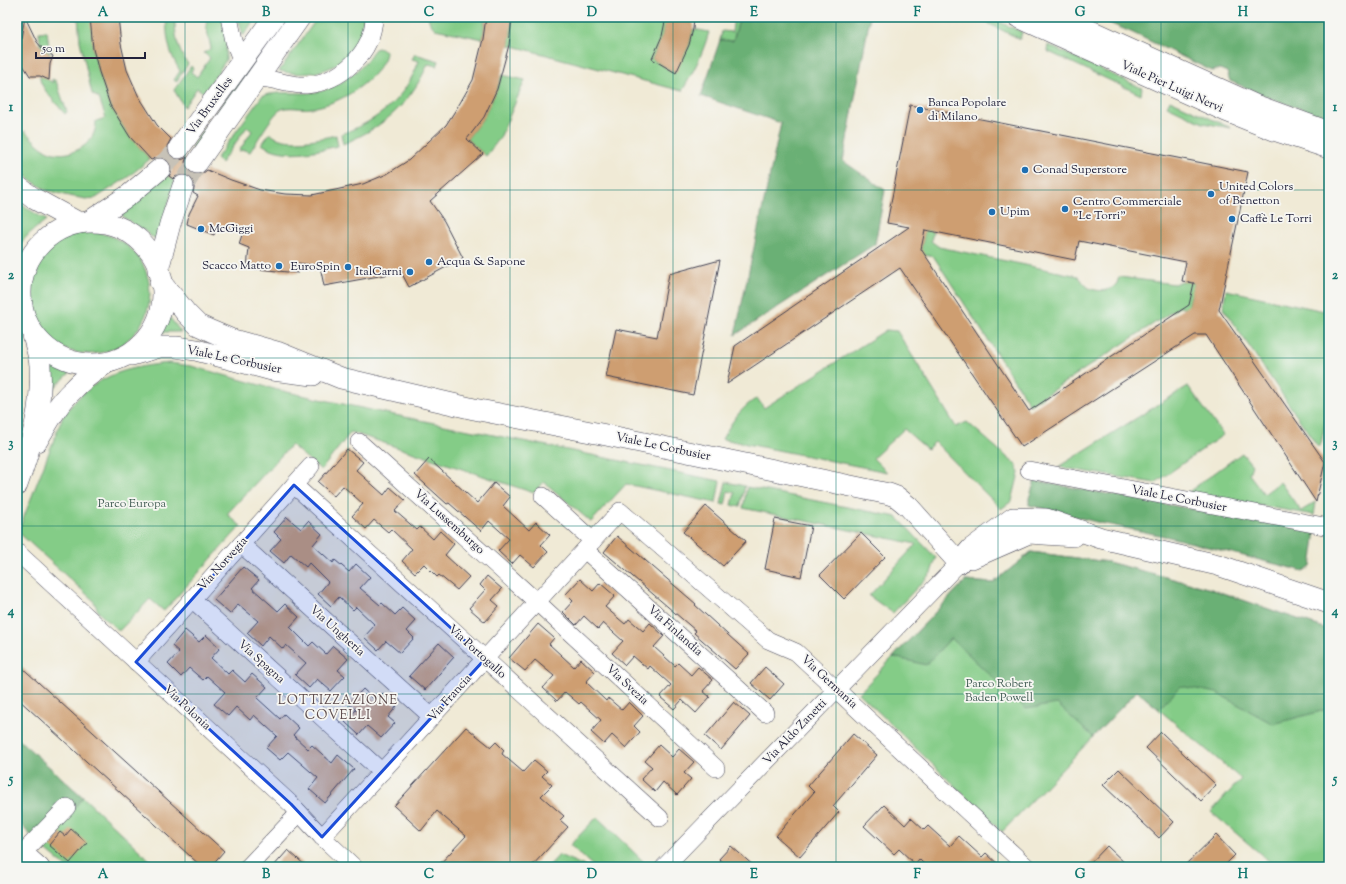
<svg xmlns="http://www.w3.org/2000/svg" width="1346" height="884" viewBox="0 0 1346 884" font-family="'Sorts Mill Goudy',serif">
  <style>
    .green { fill: #84cc87; stroke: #537761 }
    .forest { fill: #6bb074; stroke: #466958 }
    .building { fill: #ce9e71; fill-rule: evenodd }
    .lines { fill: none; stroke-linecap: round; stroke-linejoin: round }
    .tertiary-tunnel { stroke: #c7c2b7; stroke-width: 21; stroke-dasharray: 21 10; stroke-linecap: butt }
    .minor-casing { stroke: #414052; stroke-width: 18 }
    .tertiary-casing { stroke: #414052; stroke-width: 22 }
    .minor { stroke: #fff; stroke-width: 17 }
    .tertiary { stroke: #fff; stroke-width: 21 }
    .marked { fill: #1d4ed8; fill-opacity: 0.2; stroke: #1d4ed8; stroke-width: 3; stroke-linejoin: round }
    .grid { fill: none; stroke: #0f766e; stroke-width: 1; stroke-opacity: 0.55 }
    .poi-dot { fill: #1f6fb2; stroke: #f6f6f2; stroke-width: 1.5 }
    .labels { text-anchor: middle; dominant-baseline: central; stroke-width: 3.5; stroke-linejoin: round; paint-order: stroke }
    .street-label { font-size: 12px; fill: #22223b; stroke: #f6f6f2 }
    .poi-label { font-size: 12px; fill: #22223b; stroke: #f6f6f2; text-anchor: start }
    .park-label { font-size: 12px; fill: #445e56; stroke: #f6f6f2 }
    .neighbourhood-label { font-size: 13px; letter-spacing: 1px; fill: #5e4d4e; stroke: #f6f6f2 }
    .neatline { fill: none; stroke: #0f766e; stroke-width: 1.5 }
    .grid-label { font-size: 13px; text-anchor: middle; font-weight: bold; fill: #0f766e }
  </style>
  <rect width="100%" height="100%" fill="#f6f6f2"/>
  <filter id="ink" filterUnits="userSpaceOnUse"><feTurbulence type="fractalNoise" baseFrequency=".025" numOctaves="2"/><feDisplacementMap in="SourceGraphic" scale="8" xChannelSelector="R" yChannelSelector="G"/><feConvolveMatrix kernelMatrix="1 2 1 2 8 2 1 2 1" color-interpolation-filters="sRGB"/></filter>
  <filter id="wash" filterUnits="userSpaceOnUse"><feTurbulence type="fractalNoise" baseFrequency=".012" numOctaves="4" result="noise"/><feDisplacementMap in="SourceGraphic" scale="16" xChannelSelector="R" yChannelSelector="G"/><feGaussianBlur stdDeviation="0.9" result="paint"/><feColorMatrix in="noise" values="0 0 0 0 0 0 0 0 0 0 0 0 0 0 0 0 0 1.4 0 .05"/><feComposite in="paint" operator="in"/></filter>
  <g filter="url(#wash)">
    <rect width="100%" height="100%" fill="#f0ead6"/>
    <g class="green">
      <path d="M78,17h13l2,32 6,23 11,33 20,32 20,22 -22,18 -32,21 -10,1 -17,-3 -23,-6 -17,-11 -12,-11v-31l8,-6c6,6 13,15 21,19 21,11 51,-4 50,-29l10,-3 -7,-20 -7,-4 -12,-53z"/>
      <path d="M166,17h9c0,18 2,33 13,47l-12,18 -2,-2 6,-9c-12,-20 -13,-31 -14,-54z"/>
      <polygon points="207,17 223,17 228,43 226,45 226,60 204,93 197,88 184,107 174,90 191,66 193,68 191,72 197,77 210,58 204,53 211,48 206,26"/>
      <polygon points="238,17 256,17 243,36"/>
      <polygon points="285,17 290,17 196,150 191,147"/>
      <path d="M318,17h46c-5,46 -43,64 -85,54z"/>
      <polygon points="428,17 485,17 483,39 435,29 430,23"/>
      <path d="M512,17h154l-4,19 -10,23 23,14 14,-28 4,-16 16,3c-6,21 -16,41 -27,59l-173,-46z"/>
      <polygon points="734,17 740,17 733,41 720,40 722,31 732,32"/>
      <polygon points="975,17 988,17 1022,32 1020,39"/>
      <polygon points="47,31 50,54 40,45 39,32"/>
      <polygon points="1048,45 1142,88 1141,95 1047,51"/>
      <path d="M378,48l8,3c0,7 -4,12 -7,17 -16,21 -42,36 -68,40 -9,2 -23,-3 -31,2 -8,5 -24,33 -30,42l-6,-2 -5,1 13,-20 -5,-4 -26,36 -5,-4 46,-63c18,-6 37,-1 55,-4 15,-2 37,-17 47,-28 4,-5 7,-11 11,-15z"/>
      <path d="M415,54l24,7 -2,5 -9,-2c-18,40 -44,63 -85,80l-2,-10c37,-13 64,-35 78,-73l-7,-2z"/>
      <polygon points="502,75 525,80 500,138 486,156 467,139 484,117 497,89"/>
      <path d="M40,76l7,3 6,4 -1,-4 4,2 11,31 -2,2c-7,-9 -27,-28 -25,-38z"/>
      <polygon points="1170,100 1231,128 1203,123 1167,106"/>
      <path d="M270,133c13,14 48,6 66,2l2,11c-22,5 -56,13 -76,-2z"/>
      <polygon points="167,174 175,181 158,239 150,236 145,231 124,218 120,211"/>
      <polygon points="17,202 46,220 30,233 17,247"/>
      <path d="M925,230l8,2 -2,9 8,6 139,29c4,4 6,9 11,12 8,4 23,4 28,-5 1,-2 1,-4 2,-6l55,7 8,-3 12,2 -6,26 -9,-2 -149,98 -96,-148 -14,-3z"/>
      <circle cx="89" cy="293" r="61"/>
      <polygon points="1226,290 1329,312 1329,403 1321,444 1318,447 1223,308"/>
      <polygon points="167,314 181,332 159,332"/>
      <path d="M886,330l11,1 59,96 11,-5 49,43 3,8 -7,28 -11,8 -66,-67 -8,7 -23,-20 -31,29 14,14 -165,-33c10,-17 17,-30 35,-41l7,10z"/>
      <polygon points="17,349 20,359 22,383 17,382"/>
      <polygon points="44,357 57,366 73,370 56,386 46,400"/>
      <path d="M170,363l21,3 87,24 107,23 335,68 -4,22 -90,-19 -35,38 -47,-40 -10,11 -183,-61 -30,38 -30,-25 -64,69 14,12 -77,85 -14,-12 -31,32 -20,-18 -6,-13 -75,-68 45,-116c29,-40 61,-49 107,-53z"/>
      <polygon points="1188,386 1223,435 1155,483 1058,467"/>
      <polygon points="1242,453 1252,465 1249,474 1264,494 1280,482 1301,511 1316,502 1314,515 1187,493"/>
      <polygon points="726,482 745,486 740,507 732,505 735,493 728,491 725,505 721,504"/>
      <polygon points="747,487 897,517 936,558 931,573 893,613 869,596 916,544 743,508"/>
      <polygon points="1031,552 1108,562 1211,589 1329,630 1329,867 1276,867 1211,812 1241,779 1137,691 1002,832 859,693 965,581 993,583"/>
      <polygon points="83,797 157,867 66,867 42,847"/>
      <polygon points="597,817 644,862 639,867 594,867 570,845"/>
      <polygon points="559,855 587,867 548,867"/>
    </g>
    <g class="forest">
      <polygon points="740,17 870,17 843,161 885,190 875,244 735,335 781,123 701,96 720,40 733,41"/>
      <polygon points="1095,17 1329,17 1329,118 1277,101 1230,81 1227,72 1220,69 1212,71 1133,33"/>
      <polygon points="1035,481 1316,531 1311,567 1303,571 1169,537 1096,522 1029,505 1029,498"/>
      <polygon points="1031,552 1108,562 1211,589 1329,630 1329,709 1273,724 1217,693 1180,686 1159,709 1137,691 1093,737 1057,704 1026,709 951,638 926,665 893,657 965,581 993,583"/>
      <polygon points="17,738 83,797 42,847 17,821"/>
    </g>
    <g id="blocks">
      <g class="building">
        <polygon points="25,17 37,42 43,49 53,56 50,64 49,80 40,76 30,76 23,65 17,60"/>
        <polygon points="90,17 118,17 121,44 127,70 138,95 157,125 171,139 167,146 168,153 172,157 177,160 184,159 187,157 185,162 186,168 190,173 196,175 202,174 207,170 231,180 260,190 285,194 312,195 363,184 387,174 409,160 446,125 460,103 473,80 483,39 486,17 512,17 509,45 497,89 484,117 467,139 483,154 430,201 444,221 463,258 409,287 401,272 324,286 320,266 298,263 298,273 247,268 249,248 239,244 243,232 217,225 214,235 187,224 189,214 198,196 193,193 195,184 192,178 187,175 181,174 175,177 173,179 169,176 171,173 172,167 169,161 164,158 158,157 151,160 130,137 110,105 99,72 93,49"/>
        <polygon points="666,17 694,17 693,29 689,45 676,73 652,59 662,36"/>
        <path d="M910,105l338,67 -29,138 106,152 -9,40 -110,-167h-11l-173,112 -122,-179 -173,116 8,-38 174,-119 -22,-4zM925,230l150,30 4,-19 107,21 -4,19 12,2 -5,22 -160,106 -108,-162z"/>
        <polygon points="720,260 693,395 606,377 616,329 657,337 669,274"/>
        <polygon points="347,449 363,462 356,470 384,495 390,487 405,500 395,511 417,530 420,527 433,539 440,531 454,544 445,555 469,577 457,590 439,575 437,577 424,564 415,573 402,561 412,549 391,529 388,532 374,520 366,529 352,516 363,504 343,486 334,496 318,482"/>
        <polygon points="429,459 477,503 494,483 510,497 503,506 529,530 536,522 550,535 541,545 548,552 534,567 520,555 512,564 498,551 509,539 489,521 481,531 449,503 447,504 415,475"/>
        <polygon points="706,506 746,541 723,566 683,532"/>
        <polygon points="287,517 301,529 308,521 322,534 313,545 333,563 335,560 349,572 356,564 370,577 360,588 380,605 382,603 395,615 402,608 416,621 407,631 414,638 400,653 386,641 378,650 364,637 375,625 356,607 353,610 339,597 331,606 318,594 328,582 309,563 306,567 291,554 284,563 270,551 281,539 274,532"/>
        <polygon points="775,519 811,526 801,577 765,569"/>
        <polygon points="861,533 885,557 844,599 820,575"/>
        <polygon points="617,536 696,604 695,605 749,654 735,669 694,633 696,631 604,552"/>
        <polygon points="243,567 259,580 252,588 278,611 285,604 299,617 290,627 309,646 313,642 326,654 333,646 348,659 338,670 345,676 331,691 317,679 309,688 295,675 306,663 286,645 283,649 269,636 261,646 247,633 258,621 238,604 230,614 214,600"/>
        <polygon points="487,576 502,589 492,600 499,606 485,622 469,608 485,590 480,585"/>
        <polygon points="580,579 593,591 600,583 615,596 605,607 625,624 629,619 643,631 650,623 664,636 654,647 675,666 678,663 691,675 698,667 713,680 703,691 710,697 696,713 682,700 674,709 660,697 671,685 650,666 648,669 633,656 625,665 612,653 623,641 603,623 598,629 584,616 576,625 563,612 573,601 566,594"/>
        <polygon points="538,624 554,638 549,644 574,667 581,659 595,672 586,682 606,701 608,698 622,710 629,702 643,716 634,726 640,732 626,748 612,735 604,744 591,732 601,720 581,702 579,704 565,692 557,701 543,688 554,676 535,660 525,671 509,658"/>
        <polygon points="185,630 199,642 206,635 220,648 211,658 228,674 232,670 245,682 252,674 267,687 257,698 280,719 284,714 299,728 293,735 308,749 312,745 332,763 338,755 354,769 325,803 309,789 318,778 288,752 280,760 266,748 277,736 254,715 250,720 236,707 228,716 214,704 225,692 207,676 203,680 189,668 181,677 168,664 179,652 172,646"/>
        <polygon points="439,643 454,657 425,690 409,676"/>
        <polygon points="17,663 224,851 210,867 202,867 17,698"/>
        <polygon points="765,667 784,684 770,700 751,683"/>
        <polygon points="363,689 376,701 383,693 397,706 388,717 395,723 381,738 367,726 359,735 345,722 356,710 349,704"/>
        <polygon points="734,702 750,716 721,750 705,736"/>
        <polygon points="466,727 491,747 496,742 504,750 502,754 523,772 534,760 547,771 542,776 552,785 541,796 564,816 560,820 568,827 531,867 437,867 466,836 437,811 421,831 394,806"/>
        <polygon points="1161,732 1216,785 1201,801 1146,748"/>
        <polygon points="853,734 877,755 833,806 839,812 800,857 776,836 814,792 808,786"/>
        <polygon points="659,745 672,757 679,749 694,762 684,773 691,779 677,795 663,782 655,792 641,779 652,767 645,761"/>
        <polygon points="1119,769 1174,822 1159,838 1103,785"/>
        <polygon points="884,805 905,825 911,818 924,830 928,826 950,846 959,836 982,857 986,853 1001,867 949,867 943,862 938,867 927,867 919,859 915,864 899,849 894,854 864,826"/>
        <polygon points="71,829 87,843 70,863 49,845 60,832 65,836"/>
        <polygon points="1216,835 1235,855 1223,867 1183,867"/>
        <polygon points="731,846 755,867 728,867 719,859"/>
        <polygon points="1107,846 1129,867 1087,867"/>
        <polygon points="288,850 307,867 273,867"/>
      </g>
    </g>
  </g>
  <g filter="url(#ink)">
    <use href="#blocks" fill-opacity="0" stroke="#414052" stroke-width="1"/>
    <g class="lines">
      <g class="tertiary-tunnel">
        <polyline points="160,169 179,148"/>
        <polyline points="183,186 197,163"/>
      </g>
      <defs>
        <g id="minor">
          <polyline points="229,17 234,41 240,57 240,64"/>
          <path d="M257,78c16,0 32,8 49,7 35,-3 67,-32 68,-68"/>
          <polyline points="359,442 537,602 716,768"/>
          <polyline points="1029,470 1329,527"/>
          <polyline points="294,485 660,818"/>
          <polyline points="543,496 593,541"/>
          <polyline points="241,544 432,717"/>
          <polyline points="585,550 765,713"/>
          <polyline points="17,552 291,804 322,837 354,867"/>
          <polyline points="192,599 382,772"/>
          <polyline points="136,662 311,466"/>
          <polyline points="322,837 620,511 768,640 796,652 1027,867"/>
          <polyline points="24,852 41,867"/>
          <polyline points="17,859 67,807"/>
          <polyline points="248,867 299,813"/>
          <polyline points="664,867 959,563"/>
        </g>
        <g id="tertiary">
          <polyline points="1018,17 1226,111 1274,130 1329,148"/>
          <polyline points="1060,17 1255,105 1329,132"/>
          <polyline points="179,148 274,17"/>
          <polyline points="197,163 300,17"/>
          <polyline points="17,186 33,198 79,223"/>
          <polyline points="90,221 129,195 160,169"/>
          <circle cx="92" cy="293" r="71"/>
          <polyline points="158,270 170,224 183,186"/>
          <polyline points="160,282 175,299 186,313 198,325 211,331 230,339 277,352 341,378 474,409 606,435 889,494 897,497 909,507 959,563"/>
          <polyline points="132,355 160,347 176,347 196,350 272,370 313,375"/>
          <path d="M37,441c10,-17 21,-38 36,-51 9,-10 20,-18 32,-26"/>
          <path d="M17,485c14,-39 26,-78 23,-120 -1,-10 -5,-21 -7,-30"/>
          <polyline points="972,558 1029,533 1074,536"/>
          <polyline points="959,563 971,549 1013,518 1046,519 1101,538 1218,565 1329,603"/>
        </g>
      </defs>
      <use href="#minor" class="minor-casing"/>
      <use href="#tertiary" class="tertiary-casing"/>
      <use href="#minor" class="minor"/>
      <use href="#tertiary" class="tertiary"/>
    </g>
  </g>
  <path class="marked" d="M294,485l191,174 -163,178 -31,-33 -155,-142z"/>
  <path class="grid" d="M185,17v850M348,17v850M510,17v850M673,17v850M836,17v850M998,17v850M1161,17v850M17,190h1312M17,358h1312M17,526h1312M17,694h1312"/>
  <g class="poi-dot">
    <circle cx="920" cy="110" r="4"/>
    <circle cx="1025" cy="170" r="4"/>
    <circle cx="1211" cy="194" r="4"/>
    <circle cx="1065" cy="209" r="4"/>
    <circle cx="992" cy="212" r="4"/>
    <circle cx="1232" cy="219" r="4"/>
    <circle cx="201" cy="229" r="4"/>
    <circle cx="429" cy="262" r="4"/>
    <circle cx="279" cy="266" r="4"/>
    <circle cx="348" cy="267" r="4"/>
    <circle cx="410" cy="272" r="4"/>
  </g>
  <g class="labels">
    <g class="street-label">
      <text transform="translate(1172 87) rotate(24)">Viale Pier Luigi Nervi</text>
      <text transform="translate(210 106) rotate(-54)">Via Bruxelles</text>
      <text transform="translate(234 360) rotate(12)">Viale Le Corbusier</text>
      <text transform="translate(663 447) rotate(12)">Viale Le Corbusier</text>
      <text transform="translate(1179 499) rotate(11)">Viale Le Corbusier</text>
      <text transform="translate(449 522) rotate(42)">Via Lussemburgo</text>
      <text transform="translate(223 564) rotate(-48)">Via Norvegia</text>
      <text transform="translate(337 631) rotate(42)">Via Ungheria</text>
      <text transform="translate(675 631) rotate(42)">Via Finlandia</text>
      <text transform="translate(477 652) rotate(42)">Via Portogallo</text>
      <text transform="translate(261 662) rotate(42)">Via Spagna</text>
      <text transform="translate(829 682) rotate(43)">Via Germania</text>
      <text transform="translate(627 685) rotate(43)">Via Svezia</text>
      <text transform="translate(450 698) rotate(-48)">Via Francia</text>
      <text transform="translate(187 708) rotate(43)">Via Polonia</text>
      <text transform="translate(795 732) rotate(-46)">Via Aldo Zanetti</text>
    </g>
    <g class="poi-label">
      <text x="928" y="103">Banca Popolare<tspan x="928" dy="14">di Milano</tspan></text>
      <text x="1033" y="170">Conad Superstore</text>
      <text x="1219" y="187">United Colors<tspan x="1219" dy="14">of Benetton</tspan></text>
      <text x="1073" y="202">Centro Commerciale<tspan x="1073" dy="14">"Le Torri"</tspan></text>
      <text x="1000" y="212">Upim</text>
      <text x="1240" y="219">Caffè Le Torri</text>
      <text x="209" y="229">McGiggi</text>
      <text x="437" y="262">Acqua &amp; Sapone</text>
      <text x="271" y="266" text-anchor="end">Scacco Matto</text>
      <text x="340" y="267" text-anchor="end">EuroSpin</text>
      <text x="402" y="272" text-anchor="end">ItalCarni</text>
    </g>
    <g class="park-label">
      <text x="132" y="504">Parco Europa</text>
      <text x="999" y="684">Parco Robert<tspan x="999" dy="14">Baden Powell</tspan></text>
    </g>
    <g class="neighbourhood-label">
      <text x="338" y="701">LOTTIZZAZIONE<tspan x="338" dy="15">COVELLI</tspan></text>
    </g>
  </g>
  <rect width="1346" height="884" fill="none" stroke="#f6f6f2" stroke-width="44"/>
  <path d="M36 52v6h109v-6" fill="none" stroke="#22223b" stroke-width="2"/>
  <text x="42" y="52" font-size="12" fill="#22223b" stroke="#f6f6f2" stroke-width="3" paint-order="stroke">50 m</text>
  <rect x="22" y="22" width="1302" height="840" class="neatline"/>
  <g class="grid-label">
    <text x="103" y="16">A</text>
    <text x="266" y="16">B</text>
    <text x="429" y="16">C</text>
    <text x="592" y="16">D</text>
    <text x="754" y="16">E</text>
    <text x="917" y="16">F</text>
    <text x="1080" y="16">G</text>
    <text x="1243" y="16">H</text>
    <text x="11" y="111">1</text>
    <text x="1335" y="111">1</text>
    <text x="11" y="279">2</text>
    <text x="1335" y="279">2</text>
    <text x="11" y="447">3</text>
    <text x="1335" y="447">3</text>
    <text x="11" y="615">4</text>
    <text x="1335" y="615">4</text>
    <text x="11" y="783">5</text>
    <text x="1335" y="783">5</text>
    <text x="103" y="878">A</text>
    <text x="266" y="878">B</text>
    <text x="429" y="878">C</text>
    <text x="592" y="878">D</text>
    <text x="754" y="878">E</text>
    <text x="917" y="878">F</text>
    <text x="1080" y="878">G</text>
    <text x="1243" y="878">H</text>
  </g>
</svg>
